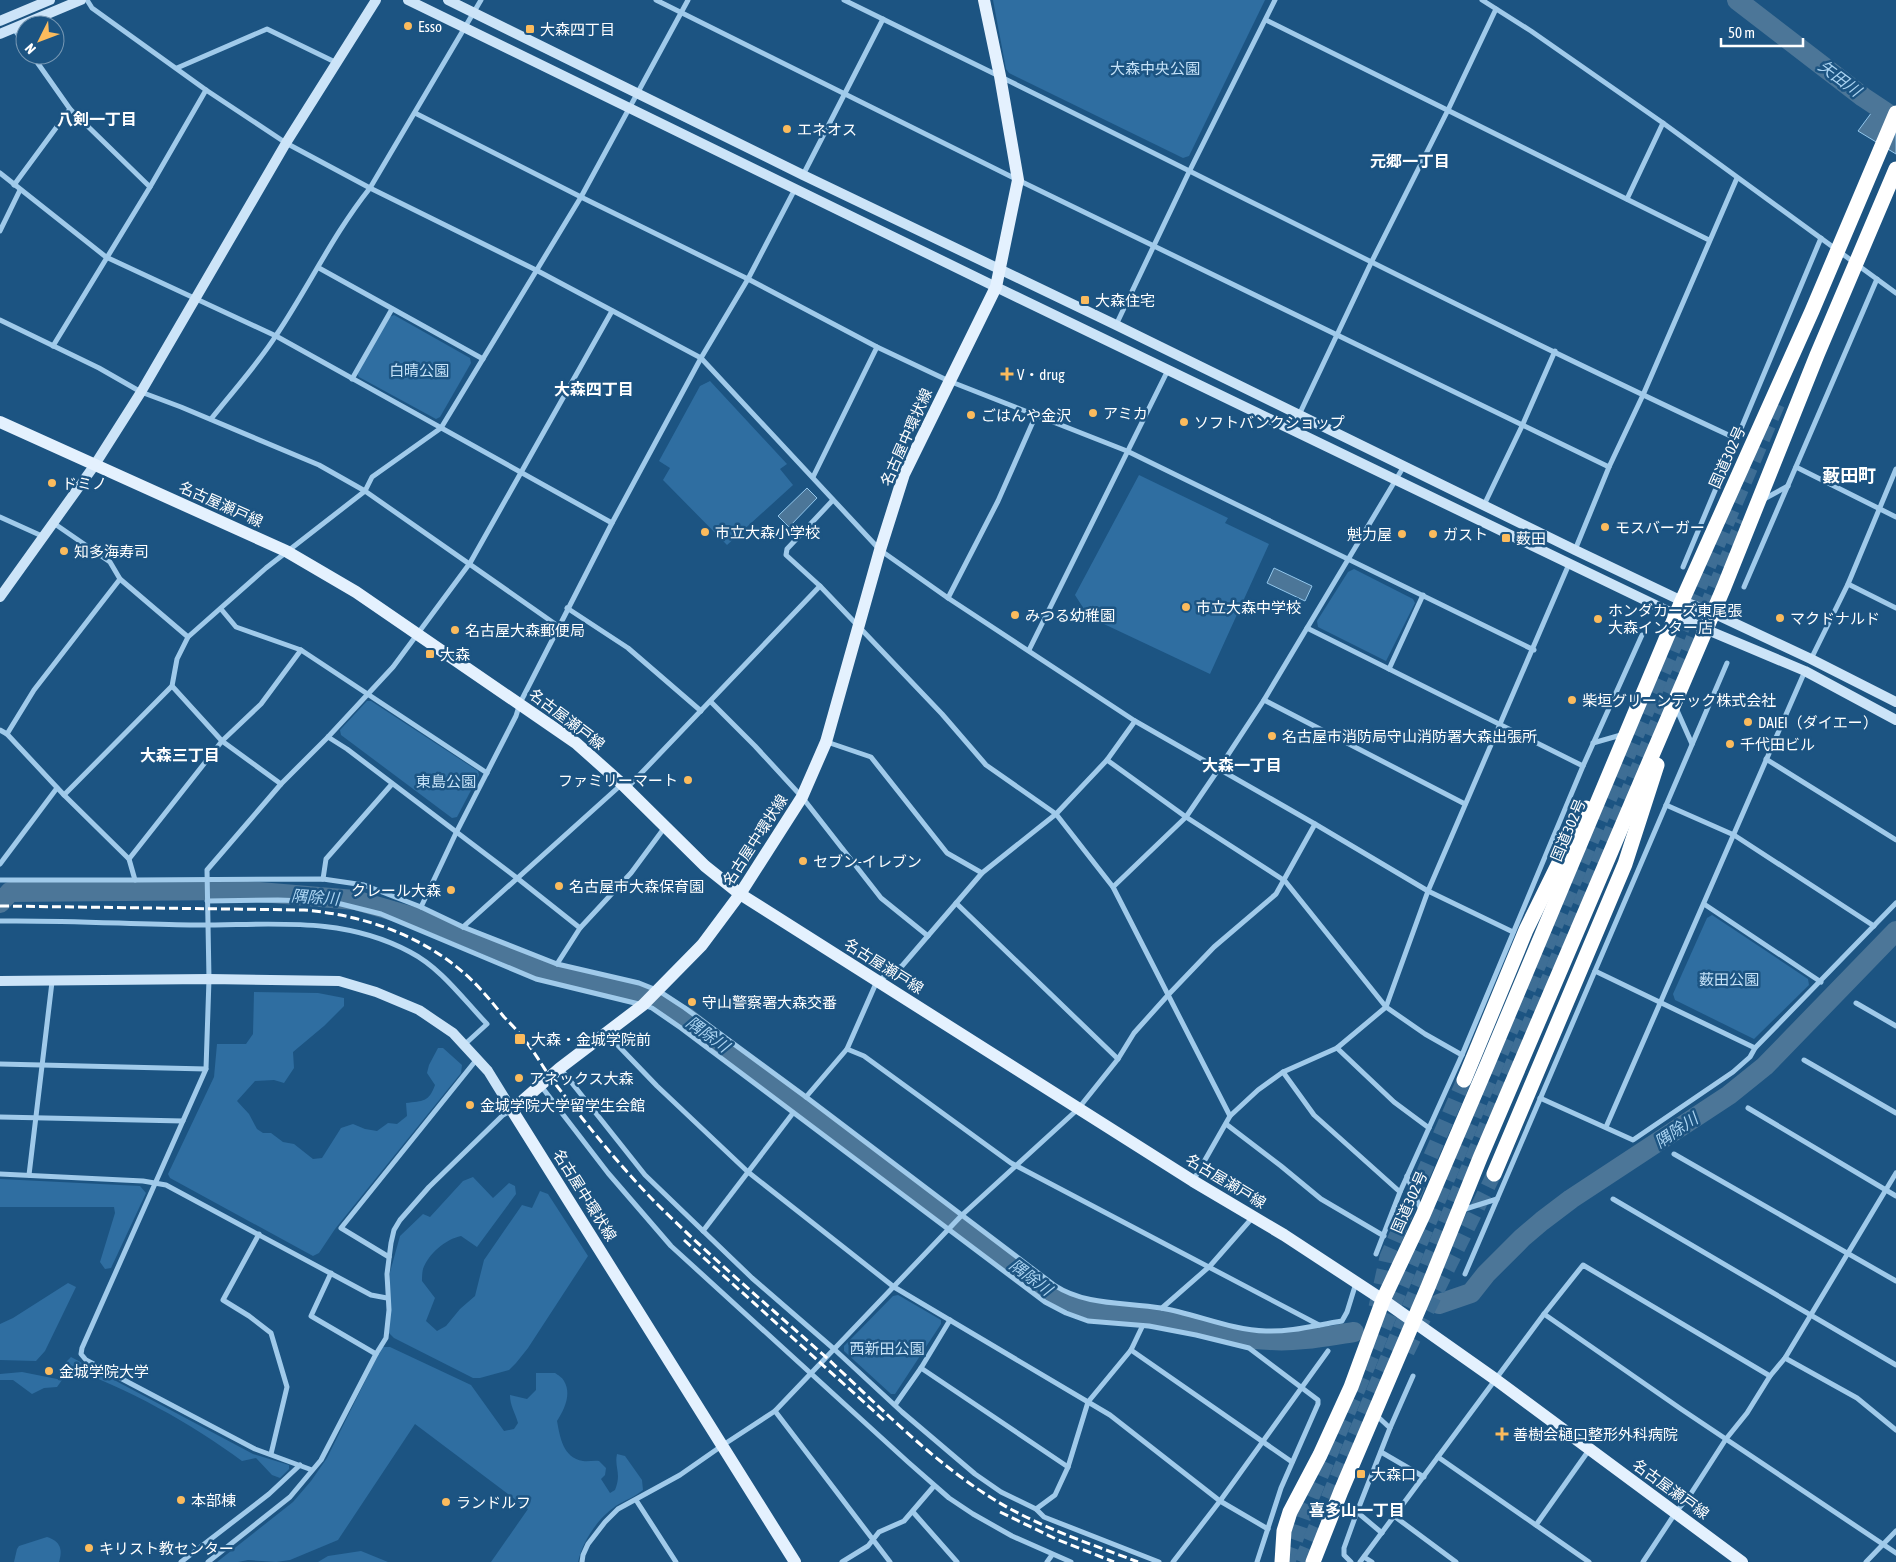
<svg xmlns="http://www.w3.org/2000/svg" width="1896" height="1562" viewBox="0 0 1896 1562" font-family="'Asap Condensed','Noto Sans JP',sans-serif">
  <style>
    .green { fill: #2f6ea1 }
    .water { fill: #4c7698; stroke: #93c7ec }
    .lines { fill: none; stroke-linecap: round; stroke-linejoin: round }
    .river { stroke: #4c7698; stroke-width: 20 }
    .highway-tunnel { stroke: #3e6e95; stroke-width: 15; stroke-dasharray: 15 8; stroke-linecap: butt }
    .street { stroke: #a0caea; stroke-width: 5 }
    .secondary { stroke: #cce4f8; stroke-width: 10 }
    .primary { stroke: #e4f1fe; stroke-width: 12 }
    .highway { stroke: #fff; stroke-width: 15 }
    .rail { stroke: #fff; stroke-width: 3; stroke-dasharray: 9 4; stroke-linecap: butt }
    .poi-dot { fill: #fbbb5d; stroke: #1c5482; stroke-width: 2 }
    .labels { text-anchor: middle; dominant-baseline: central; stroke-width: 5; stroke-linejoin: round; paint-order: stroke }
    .poi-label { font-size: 15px; fill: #fff; stroke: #1c5482; text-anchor: start }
    .park-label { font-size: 15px; fill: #c5e2f8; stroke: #1c5482 }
    .street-label { font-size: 15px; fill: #fff; stroke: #1c5482 }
    .water-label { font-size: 16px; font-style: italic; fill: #abd4f2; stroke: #1c5482 }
    .neighbourhood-label { font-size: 16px; font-weight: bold; fill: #fff; stroke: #1c5482 }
    .quarter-label { font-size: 18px; font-weight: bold; fill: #fff; stroke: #1c5482 }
  </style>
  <rect width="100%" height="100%" fill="#1c5482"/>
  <g class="green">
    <polygon points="993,0 1265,0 1189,156 1183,158 1009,73 1006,69"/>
    <polygon points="394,315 470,358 471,363 440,417 436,419 359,377 357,373 390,317"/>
    <polygon points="710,381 787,464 780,469 793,485 727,545 663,480 670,468 659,461 700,386"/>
    <polygon points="1139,475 1228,518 1225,523 1269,544 1210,674 1089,617 1075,595"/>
    <polygon points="1354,569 1413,599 1415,603 1386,661 1318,627 1317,621 1348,572"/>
    <polygon points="367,701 371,701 478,771 479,775 457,817 452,818 341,735 340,730"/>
    <polygon points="1712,915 1808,979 1809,985 1754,1039 1675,1000 1673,994 1707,918"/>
    <path d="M254,992l64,1 26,5v8l-20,20 -31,26 1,16 -10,15 -10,-3 -19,1 -18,20 12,13 8,15 6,4h8l12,9 11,2 19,15 9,-1 19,-30 12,-4 12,5 12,2 11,-8 9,1 10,-8 -1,-13c17,-2 23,-1 29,-18l-8,-12 2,-8 9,-17h5l19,17 -1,8 -126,156 -16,24 -6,3 -143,-78 -2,-4 46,-97 3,-33h29l7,-10z"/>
    <path d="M473,1177l20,21 16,-15 6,3 1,8 -39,53 -16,-11c-15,3 -33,18 -38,33 -1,4 -1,9 -1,12l13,17 -9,23 11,10 9,-5 14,-17 15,-13 9,-36 38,-55 10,3 8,-17 8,3 40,62 -60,92 -12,15 -7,7 -29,8h-7l-79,-40 -6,-6 2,-60 10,-36 23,-22 7,3 33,-36z"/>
    <polygon points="0,1179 140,1186 146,1193 111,1268 105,1269 100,1262 115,1213 114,1207 0,1207"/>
    <polygon points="68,1283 76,1287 45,1351 36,1361 0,1360 0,1324 13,1318"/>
    <polygon points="898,1295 941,1320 941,1324 895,1394 891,1394 844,1351 844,1346 893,1296"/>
    <path d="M382,1347h8l81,38 33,46 10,-2 4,-6c-3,-11 -8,-17 -8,-28l17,4 9,-9v-17h19c3,2 8,5 9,8 8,13 0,29 -7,40 3,16 6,37 26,40 5,1 11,-1 16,0l7,7 -1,7 -4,4 9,14 5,-3c7,-17 -1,-23 2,-36l8,2 17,24 1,10c-7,6 -15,9 -24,14 -20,12 -36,36 -41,58h-87l37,-53 -113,-85 -77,116 -48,20 -14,2 -28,-2 -10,2h-21l76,-60 18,-21 16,-23z"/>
    <path d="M71,1357l182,97 36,11v4l-9,9 -8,-3 -16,-17 -14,3c-50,-37 -116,-74 -175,-94l-1,-5z"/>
    <polygon points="22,1372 62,1380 57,1387 44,1388 32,1394 13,1380 0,1380 0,1374"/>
    <path d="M47,1537c13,4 16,12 12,25h-45l3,-13 2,-3z"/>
    <polygon points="361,1551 388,1562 318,1562 328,1556"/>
  </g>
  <g class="water">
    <polygon points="1872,112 1896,127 1896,154 1858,131"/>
    <polygon points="807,488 817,498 789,527 778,516"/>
    <polygon points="1274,568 1312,586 1305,601 1267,583"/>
  </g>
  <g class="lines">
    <g class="river">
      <polyline points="1737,0 1863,97 1896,119"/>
      <path d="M0,903l10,-11 225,-2 120,10 76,22 75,31 29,14 109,28 42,22 144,112 218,163c40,25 90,23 136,31 19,3 37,11 56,14 10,2 20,3 30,3 28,2 57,-4 84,-8"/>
      <polyline points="1439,1304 1471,1293 1486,1274 1522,1238 1542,1221 1571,1199 1729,1095 1765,1066 1896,931"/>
    </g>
    <g class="highway-tunnel">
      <polyline points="1376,1307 1387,1257 1464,1080"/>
      <polyline points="1407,1352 1494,1174"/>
      <polyline points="1288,1562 1304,1516 1778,403"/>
      <polyline points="1301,1562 1743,521"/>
    </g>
    <g class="street">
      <polyline points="87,0 92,8 206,90 286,143 370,188 536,270 701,358 880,550 948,598 1135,721 1315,824 1428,891 1513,932"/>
      <polyline points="656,0 1018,180 1609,467"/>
      <path d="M844,0c52,26 105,51 157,77 245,121 488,247 736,362"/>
      <polyline points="1482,0 1531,31 1663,123 1896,293"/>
      <polyline points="1266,20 1709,240"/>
      <polyline points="14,29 25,44"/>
      <polyline points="32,55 70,109 150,187"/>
      <polyline points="177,68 267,29 335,62"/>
      <polyline points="415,113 581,197 748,279 877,347 949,381 1127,451 1534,650"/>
      <polyline points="0,173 106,257 276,336 612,523"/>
      <polyline points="803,175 883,19"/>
      <polyline points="14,185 70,109"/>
      <polyline points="1627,199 1663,123"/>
      <polyline points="0,231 20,190"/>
      <polyline points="319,268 483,359"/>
      <polyline points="0,320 99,368 141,392 181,407 319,465 365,491 558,626"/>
      <polyline points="1116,325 1189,172 1275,0"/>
      <polyline points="53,346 150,187 206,90"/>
      <polyline points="352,379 392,309"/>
      <polyline points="1299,415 1371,263 1448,110 1496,9"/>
      <path d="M211,419c22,-28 47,-55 66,-85 32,-48 57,-101 93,-146l111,-188"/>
      <polyline points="1796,467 1896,517"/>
      <polyline points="813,477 877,347"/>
      <polyline points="1764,499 1788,486"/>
      <polyline points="1484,505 1522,426 1555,351"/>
      <polyline points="0,517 42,536"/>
      <polyline points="52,522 110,562 120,579 188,637"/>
      <polyline points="1575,550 1609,467 1643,395 1737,178"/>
      <polyline points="1683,567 1821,238"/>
      <polyline points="1848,584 1896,608"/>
      <polyline points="820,586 786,555 787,549 833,500"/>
      <polyline points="1744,587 1877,279"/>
      <polyline points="948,598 998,501 1036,415"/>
      <polyline points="567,608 628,648 701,711"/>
      <polyline points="221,609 236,627 301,650 487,773"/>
      <polyline points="1307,628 1583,766"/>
      <polyline points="1029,650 1168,370"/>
      <polyline points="1811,659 1848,584 1896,469"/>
      <polyline points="1389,669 1423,595"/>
      <polyline points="172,686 222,741 281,784"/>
      <polyline points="1264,700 1465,804"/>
      <polyline points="711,702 755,746 802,797 881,898 928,936"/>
      <polyline points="1676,708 1692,744"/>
      <path d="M0,730l7,4 57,61 65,64 6,21 188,-1 41,6 57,22 42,20 94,37 82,19 20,8 26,17 121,89 248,188c32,21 71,17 107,23 35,6 70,22 105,23 26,1 50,-6 76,-10l5,-9 9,-29"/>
      <polyline points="7,734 34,690 120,579"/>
      <polyline points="328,737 347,749 517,878 580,928"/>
      <polyline points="827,742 871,757 947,853 982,873"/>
      <polyline points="1593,743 1621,735"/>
      <polyline points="1766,759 1896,840"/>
      <polyline points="1107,760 1186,817 1285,881 1386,1007 1425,1034 1462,1055"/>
      <polyline points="627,788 820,586 942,714 986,765 1056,814 1113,887 1230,1116"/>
      <polyline points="64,795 172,686 177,659 188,637 266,568 365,491 372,477 441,428 581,197 688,0"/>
      <polyline points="1666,805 1734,835 1874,926"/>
      <polyline points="129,859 222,741 261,704 301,650"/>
      <polyline points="0,864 57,788"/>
      <polyline points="323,879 326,859 392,784"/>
      <polyline points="0,880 135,880"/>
      <polyline points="1113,887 1186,817 1218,770 1264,700 1404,466"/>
      <polyline points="207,901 278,900 333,902 381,914 536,979 643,1005 652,1008 681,1028 1045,1302 1066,1313 1088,1321 1149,1326 1196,1335 1249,1348 1318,1400 1318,1404 1281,1488 1257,1562"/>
      <polyline points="956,903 1118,1059"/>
      <polyline points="1704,904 1821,982"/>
      <polyline points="421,907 456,833 516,716 520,703 612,523 701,358 748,279 795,189"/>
      <path d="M0,921c63,-1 127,3 190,4 75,1 150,-11 220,27 31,16 53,47 77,72l-23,21"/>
      <polyline points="463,927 622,784"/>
      <polyline points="557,964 580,928 631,873 665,827"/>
      <polyline points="1595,971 1755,1048 1896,903"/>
      <polyline points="1856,1003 1896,1026"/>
      <polyline points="607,1034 657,1086 748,1172 894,1287 1110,1415 1220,1501 1268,1529"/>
      <polyline points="1337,1048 1394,1102 1429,1128"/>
      <polyline points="847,1049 864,1056 1011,1163 1319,1325"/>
      <polyline points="1804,1060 1896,1113"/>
      <polyline points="0,1064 206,1069"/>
      <polyline points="560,1068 645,1175 752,1278 834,1349 902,1412 975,1474 1001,1492 1036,1509 1044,1517 1159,1562"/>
      <polyline points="1283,1072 1314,1115 1400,1192"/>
      <polyline points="541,1086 608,1173 671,1246 908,1462 949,1498 973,1514 1012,1536 1071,1562"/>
      <polyline points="806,1097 847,1049 877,981 902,966 982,873 1056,814 1107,760 1135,721"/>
      <polyline points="1540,1098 1633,1140 1733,1072 1750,1057 1755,1048"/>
      <polyline points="1748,1108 1896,1196"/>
      <polyline points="0,1117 183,1121"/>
      <polyline points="1226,1124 1281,1166 1321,1199 1384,1236"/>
      <polyline points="1606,1127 1805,671"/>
      <polyline points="1674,1154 1896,1281"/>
      <polyline points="0,1174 143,1181 166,1185 371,1295 387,1298"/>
      <polyline points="29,1175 52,982"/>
      <polyline points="1407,1176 1421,1210"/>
      <polyline points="1193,1181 1230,1116 1258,1090 1283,1072 1337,1048 1386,1007 1428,891 1569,564"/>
      <polyline points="1613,1199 1896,1365"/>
      <polyline points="1462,1210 1497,1199"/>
      <polyline points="703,1231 793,1113"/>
      <polyline points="259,1234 223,1300 249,1316 271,1333 287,1387 271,1454"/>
      <polyline points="1376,1254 1400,1192 1462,1055 1583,766 1642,635"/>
      <polyline points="389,1257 341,1228 477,1059"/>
      <polyline points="331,1273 311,1316 376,1354"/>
      <polyline points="1465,1274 1727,663"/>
      <polyline points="1162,1308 1210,1266 1253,1217"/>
      <polyline points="1544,1314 1681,1409 1896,1553"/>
      <polyline points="1131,1350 1292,1462"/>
      <polyline points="1785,1358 1857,1398 1896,1430"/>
      <polyline points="921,1368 1068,1467"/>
      <polyline points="895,1405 921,1368 950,1320"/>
      <polyline points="775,1411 890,1562"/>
      <polyline points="1376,1415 1390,1428"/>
      <polyline points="1381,1452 1424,1477"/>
      <polyline points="1438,1457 1589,1562"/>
      <polyline points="312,1470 255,1449 86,1360 81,1354 82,1348 206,1069 209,979 207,870 281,784 328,737 393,667 470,563 612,311"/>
      <polyline points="636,1500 676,1562"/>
      <polyline points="1036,1509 1055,1495 1068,1467 1088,1402 1131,1350 1142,1327"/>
      <polyline points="913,1512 957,1562"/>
      <polyline points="1394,1516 1456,1562"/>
      <polyline points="1536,1525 1589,1450"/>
      <polyline points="1382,1533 1357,1512 1390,1428 1413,1376"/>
      <polyline points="1364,1557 1372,1562"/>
      <polyline points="181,1562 269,1494 300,1465"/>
      <polyline points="208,1562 290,1497 321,1460 376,1354 386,1338 389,1310 387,1274 391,1243 394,1230 400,1220 429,1187 503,1115 512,1110"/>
      <polyline points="582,1562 583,1555 588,1544 605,1522 618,1509 680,1475 723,1445 775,1411 962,1215 1078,1109 1118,1059 1134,1033 1169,994 1214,947 1276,894 1315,824"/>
      <polyline points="842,1562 868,1546 879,1532 904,1521 934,1486"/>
      <polyline points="1047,1562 1052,1555"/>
      <polyline points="1173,1562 1220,1501 1328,1351"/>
      <polyline points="1351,1562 1344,1555 1344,1548 1357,1512"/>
      <polyline points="1360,1562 1544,1314 1583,1265 1770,1376"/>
      <polyline points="1643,1562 1676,1512 1690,1495 1726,1439 1747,1413 1770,1376 1785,1358 1896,1173"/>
      <polyline points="1866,1562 1896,1531"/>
    </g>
    <g class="secondary">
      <polyline points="408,0 996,287 1705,629 1805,671 1896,720"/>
      <polyline points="448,0 803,175 1116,325 1575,550 1682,601 1713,613 1811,659 1896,702"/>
      <polyline points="0,21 50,0"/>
      <polyline points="0,34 81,0"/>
      <polyline points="0,597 94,466 141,392 286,143 376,0"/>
      <polyline points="0,981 209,979 339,981 376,992 419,1010 453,1033 488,1071 512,1110"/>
    </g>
    <g class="primary">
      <polyline points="0,422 286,551 356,592 576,743 622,784 705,866 740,894 1193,1181 1284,1235 1383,1300 1495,1379 1742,1562"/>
      <polyline points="795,1562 512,1110 560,1068 643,1005 702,945 740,894 802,797 826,742 880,550 904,474 996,287 1018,180 1000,76 984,0"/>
    </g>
    <g class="highway">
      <polyline points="1464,1080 1526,930 1586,808"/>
      <polyline points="1494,1174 1625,864 1657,765"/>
      <polyline points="1282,1562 1284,1531 1290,1512 1320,1455 1351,1387 1383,1300 1423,1215 1488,1063 1682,601 1812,311 1896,113"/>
      <polyline points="1313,1562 1341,1491 1428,1287 1480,1158 1724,587 1817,355 1896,169"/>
    </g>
    <g class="rail">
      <path d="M0,906l304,4c58,5 115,24 160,63 15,13 27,28 40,44 6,6 13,13 18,20 11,12 19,27 28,40 33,43 67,86 105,125 55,55 115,105 173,157 54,50 107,105 170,143 44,26 93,42 140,60"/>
      <polyline points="684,1240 886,1422"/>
      <polyline points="1000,1512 1056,1539 1114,1562"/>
    </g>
  </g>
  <g class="poi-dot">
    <circle cx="408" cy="26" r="5"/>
    <rect x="525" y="24" width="10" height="10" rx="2.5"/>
    <circle cx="787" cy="129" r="5"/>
    <rect x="1080" y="295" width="10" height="10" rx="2.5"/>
    <path d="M1004.5 366.5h5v5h5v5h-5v5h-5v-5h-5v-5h5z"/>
    <circle cx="1093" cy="413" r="5"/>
    <circle cx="971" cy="415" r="5"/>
    <circle cx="1184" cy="422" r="5"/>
    <circle cx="52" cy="483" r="5"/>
    <circle cx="1605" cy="527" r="5"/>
    <circle cx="705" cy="532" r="5"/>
    <circle cx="1402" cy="534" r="5"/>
    <circle cx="1433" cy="534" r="5"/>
    <rect x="1501" y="533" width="10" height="10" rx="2.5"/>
    <circle cx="64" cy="551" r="5"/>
    <circle cx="1186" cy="607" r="5"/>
    <circle cx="1015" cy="615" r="5"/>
    <circle cx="1780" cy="618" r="5"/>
    <circle cx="1598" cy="619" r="5"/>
    <circle cx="455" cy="630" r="5"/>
    <rect x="425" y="649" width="10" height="10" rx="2.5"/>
    <circle cx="1572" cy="700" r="5"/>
    <circle cx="1748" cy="722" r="5"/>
    <circle cx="1272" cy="736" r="5"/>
    <circle cx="1730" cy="744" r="5"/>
    <circle cx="688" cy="780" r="5"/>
    <circle cx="803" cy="861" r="5"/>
    <circle cx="559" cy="886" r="5"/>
    <circle cx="451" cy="890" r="5"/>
    <circle cx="692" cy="1002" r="5"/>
    <rect x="514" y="1033" width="12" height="12" rx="2.5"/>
    <circle cx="519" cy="1078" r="5"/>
    <circle cx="470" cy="1105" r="5"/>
    <circle cx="49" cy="1371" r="5"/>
    <path d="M1499.5 1426.5h5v5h5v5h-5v5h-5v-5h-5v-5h5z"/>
    <rect x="1356" y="1469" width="10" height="10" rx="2.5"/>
    <circle cx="181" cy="1500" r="5"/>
    <circle cx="446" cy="1502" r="5"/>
    <circle cx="89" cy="1548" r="5"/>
  </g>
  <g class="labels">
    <g class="poi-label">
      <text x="418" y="26">Esso</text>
      <text x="540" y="29">大森四丁目</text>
      <text x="797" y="129">エネオス</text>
      <text x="1095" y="300">大森住宅</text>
      <text x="1017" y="374">V・drug</text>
      <text x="1103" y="413">アミカ</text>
      <text x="981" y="415">ごはんや金沢</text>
      <text x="1194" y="422">ソフトバンクショップ</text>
      <text x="62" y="483">ドミノ</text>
      <text x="1615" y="527">モスバーガー</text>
      <text x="715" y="532">市立大森小学校</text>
      <text x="1392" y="534" text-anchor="end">魁力屋</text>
      <text x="1443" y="534">ガスト</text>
      <text x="1516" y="538">薮田</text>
      <text x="74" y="551">知多海寿司</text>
      <text x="1196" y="607">市立大森中学校</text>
      <text x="1608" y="610">ホンダカーズ東尾張<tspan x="1608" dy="17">大森インター店</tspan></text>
      <text x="1025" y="615">みつる幼稚園</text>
      <text x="1790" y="618">マクドナルド</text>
      <text x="465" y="630">名古屋大森郵便局</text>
      <text x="440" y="654">大森</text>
      <text x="1582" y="700">柴垣グリーンテック株式会社</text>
      <text x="1758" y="722">DAIEI（ダイエー）</text>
      <text x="1282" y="736">名古屋市消防局守山消防署大森出張所</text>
      <text x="1740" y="744">千代田ビル</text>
      <text x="678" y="780" text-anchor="end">ファミリーマート</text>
      <text x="813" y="861">セブン-イレブン</text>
      <text x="569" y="886">名古屋市大森保育園</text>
      <text x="441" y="890" text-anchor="end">クレール大森</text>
      <text x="702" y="1002">守山警察署大森交番</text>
      <text x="531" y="1039">大森・金城学院前</text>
      <text x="529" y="1078">アネックス大森</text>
      <text x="480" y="1105">金城学院大学留学生会館</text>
      <text x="59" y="1371">金城学院大学</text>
      <text x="1513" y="1434">善樹会樋口整形外科病院</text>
      <text x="1371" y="1474">大森口</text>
      <text x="191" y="1500">本部棟</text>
      <text x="456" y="1502">ランドルフ</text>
      <text x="99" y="1548">キリスト教センター</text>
    </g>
    <g class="park-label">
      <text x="1155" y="68">大森中央公園</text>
      <text x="419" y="370">白晴公園</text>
      <text x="446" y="781">東島公園</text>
      <text x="1729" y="979">薮田公園</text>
      <text x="887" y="1348">西新田公園</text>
    </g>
    <g class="street-label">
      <text transform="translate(906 437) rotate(-66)">名古屋中環状線</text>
      <text transform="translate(1727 457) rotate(-66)">国道302号</text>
      <text transform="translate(221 504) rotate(24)">名古屋瀬戸線</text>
      <text transform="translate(567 719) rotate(37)">名古屋瀬戸線</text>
      <text transform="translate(1568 830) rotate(-67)">国道302号</text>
      <text transform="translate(755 840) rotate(-57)">名古屋中環状線</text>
      <text transform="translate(884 966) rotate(32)">名古屋瀬戸線</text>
      <text transform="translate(1226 1181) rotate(31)">名古屋瀬戸線</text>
      <text transform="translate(585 1195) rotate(58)">名古屋中環状線</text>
      <text transform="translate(1409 1202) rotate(-66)">国道302号</text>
      <text transform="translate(1671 1489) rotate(36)">名古屋瀬戸線</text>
    </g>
    <g class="water-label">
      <text transform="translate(1840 78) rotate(37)">矢田川</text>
      <text transform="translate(315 897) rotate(4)">隅除川</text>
      <text transform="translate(708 1034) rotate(36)">隅除川</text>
      <text transform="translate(1676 1130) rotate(-34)">隅除川</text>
      <text transform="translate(1031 1277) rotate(37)">隅除川</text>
    </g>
    <g class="neighbourhood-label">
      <text x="97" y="119">八剣一丁目</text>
      <text x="1410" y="161">元郷一丁目</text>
      <text x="594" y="389">大森四丁目</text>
      <text x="180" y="755">大森三丁目</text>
      <text x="1242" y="765">大森一丁目</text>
      <text x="1357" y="1510">喜多山一丁目</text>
    </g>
    <g class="quarter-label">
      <text x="1849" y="475">藪田町</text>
    </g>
  </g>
  <g transform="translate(40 40) rotate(228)"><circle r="24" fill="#1c5482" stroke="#7798b4"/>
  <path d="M0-4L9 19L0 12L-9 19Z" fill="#fbbb5d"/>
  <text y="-8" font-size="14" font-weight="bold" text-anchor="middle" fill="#ffffff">N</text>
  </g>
  <path d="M1721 38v8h82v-8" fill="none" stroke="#ffffff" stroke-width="2.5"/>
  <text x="1728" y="38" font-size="15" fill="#ffffff" stroke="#1c5482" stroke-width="4" paint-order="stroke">50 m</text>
</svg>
